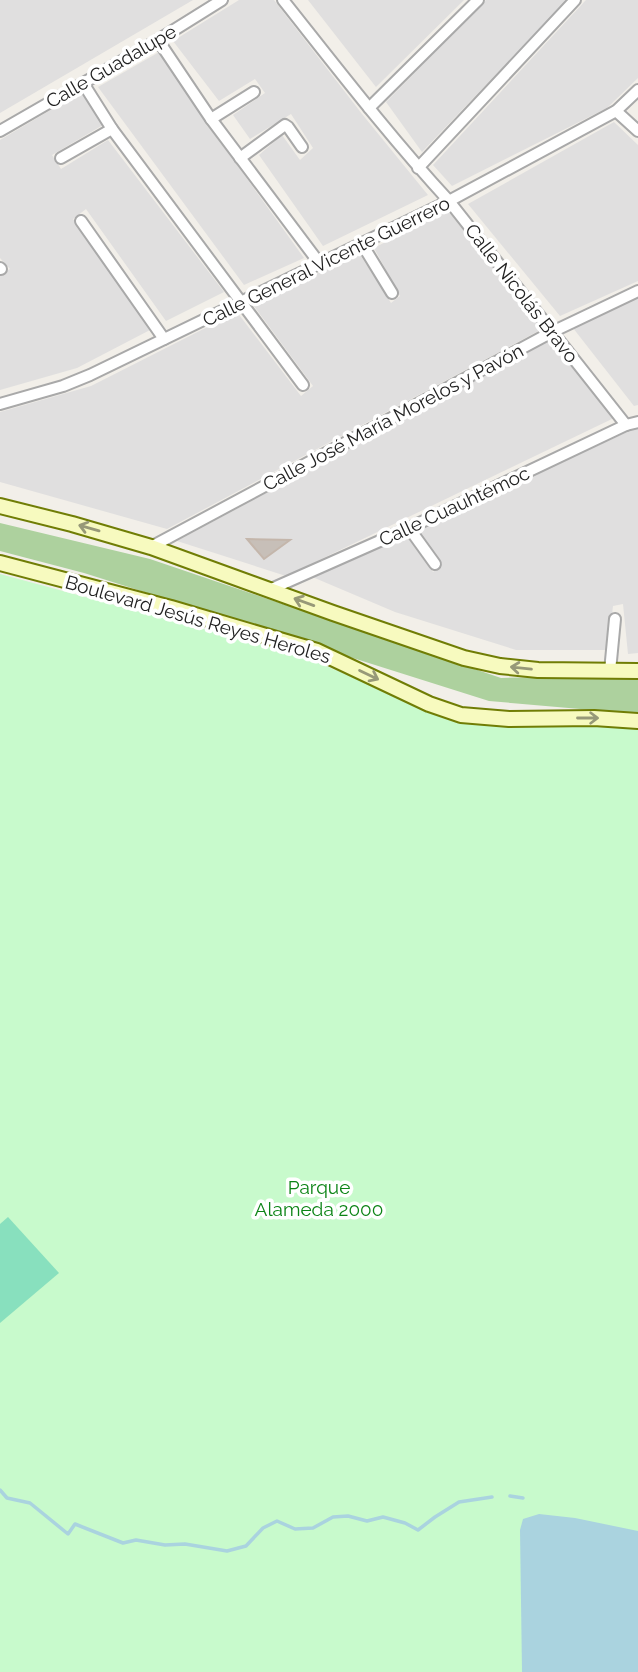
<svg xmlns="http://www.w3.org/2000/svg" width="638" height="1672" viewBox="0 0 638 1672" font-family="Raleway,sans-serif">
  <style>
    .residential { fill: #e0dfdf }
    .forest { fill: #add19e }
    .park { fill: #c8facc }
    .pitch { fill: #88e0be }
    .water { fill: #aad3df }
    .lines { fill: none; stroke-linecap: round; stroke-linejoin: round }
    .stream { stroke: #aad3df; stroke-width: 3.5 }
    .building { fill: #c7bfb8; stroke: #c4b6ab; stroke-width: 2 }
    .street-casing { stroke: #a9a9a9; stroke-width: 14 }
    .secondary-casing { stroke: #707d05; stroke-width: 18 }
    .street { stroke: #fff; stroke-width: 10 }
    .secondary { stroke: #f7fabf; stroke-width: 14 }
    .oneway { stroke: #979978 }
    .labels { text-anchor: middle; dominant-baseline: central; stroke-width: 7; stroke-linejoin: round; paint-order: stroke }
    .street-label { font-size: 19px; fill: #222; stroke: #fff }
    .park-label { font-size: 19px; fill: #0c8416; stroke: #fff }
  </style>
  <rect width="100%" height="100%" fill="#f2efe9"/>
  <g class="residential">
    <polygon points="0,0 193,0 0,113"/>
    <polygon points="239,0 274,0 362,114 428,195 323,246 259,155 282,135 300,160 313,148 291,114 250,139 233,115 265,93 255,79 219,101 173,41"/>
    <polygon points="308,0 464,0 376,87"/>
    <polygon points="486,0 567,0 422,152 386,102"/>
    <polygon points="586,0 638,0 638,78 607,108 452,186 433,165"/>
    <polygon points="161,51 206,124 235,162 304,258 244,285 98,87"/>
    <polygon points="81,92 103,125 52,155 61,169 108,140 224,292 166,321 86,209 73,219 150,330 77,368 0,390 0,274 10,269 0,258 0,140"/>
    <polygon points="614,122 638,145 638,281 560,316 468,204"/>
    <polygon points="447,210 544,328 167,529 0,482 0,412 91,386 237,312 301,396 313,386 253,305 359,253 391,303 400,296 374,248"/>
    <polygon points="638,297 638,405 634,406 573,328"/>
    <polygon points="552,339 614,418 286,576 177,541"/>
    <polygon points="638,427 638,653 628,654 623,604 613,606 608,650 516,650 395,612 310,576 405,534 433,572 442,565 417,529"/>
  </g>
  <polygon class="forest" points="0,523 150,559 501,678 638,675 638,714 489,701 84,573 0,551"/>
  <polygon class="park" points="0,574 300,655 459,722 625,722 638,724 638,1672 0,1672"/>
  <polygon class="pitch" points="8,1217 59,1273 0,1323 0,1224"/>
  <polygon class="water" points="539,1514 575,1518 638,1531 638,1672 522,1672 520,1530 523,1519"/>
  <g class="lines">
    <g class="stream">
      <polyline points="0,1490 7,1498 30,1503 68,1534 75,1524 123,1543 136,1540 165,1545 185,1544 227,1551 246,1546 263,1528 277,1521 295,1529 313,1528 333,1517 348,1516 367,1521 383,1517 405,1523 418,1530 435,1517 459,1502 492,1497"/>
      <polyline points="510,1496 523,1498"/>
    </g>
  </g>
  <polygon class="building" points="247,539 290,540 264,559"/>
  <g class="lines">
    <defs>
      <g id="street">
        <path d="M283,0c54,68 107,137 166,201l177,224"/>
        <polyline points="158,40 211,119 320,264"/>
        <polyline points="83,83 112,129 303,385"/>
        <polyline points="369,108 478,0"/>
        <polyline points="616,111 638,131"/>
        <polyline points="211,119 254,92"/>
        <polyline points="0,131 158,40 222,0"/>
        <polyline points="61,158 112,129"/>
        <polyline points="240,158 285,125 288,127 302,147"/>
        <polyline points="418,168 575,0"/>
        <polyline points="81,221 164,339"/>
        <polyline points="362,244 392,293"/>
        <polyline points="0,268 1,269"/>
        <polyline points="0,404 63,386 90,375 449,201 616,111 638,90"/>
        <polyline points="409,528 435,564"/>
        <polyline points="151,547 552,332 638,291"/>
        <polyline points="269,590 409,528 626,425 638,422"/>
        <polyline points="610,671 615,619"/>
      </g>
      <g id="secondary">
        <polyline points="0,506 72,524 151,547 333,613 464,658 500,666 538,670 638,671"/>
        <polyline points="0,563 171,608 317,651 429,704 461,715 509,719 594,718 638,721"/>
      </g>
    </defs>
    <use href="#street" class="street-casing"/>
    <use href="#secondary" class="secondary-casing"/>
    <use href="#street" class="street"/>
    <use href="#secondary" class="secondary"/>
  </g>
  <defs><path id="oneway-shaft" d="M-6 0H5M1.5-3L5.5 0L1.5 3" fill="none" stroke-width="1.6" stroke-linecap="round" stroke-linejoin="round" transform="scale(1.75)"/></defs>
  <g class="oneway">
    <use href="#oneway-shaft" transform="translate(89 528) rotate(-164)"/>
    <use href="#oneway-shaft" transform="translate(304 602) rotate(-160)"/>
    <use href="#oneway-shaft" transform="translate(521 668) rotate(-174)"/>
    <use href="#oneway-shaft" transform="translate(369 675) rotate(26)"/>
    <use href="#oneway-shaft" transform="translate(588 718)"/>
  </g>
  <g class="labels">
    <g class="street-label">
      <text transform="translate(111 66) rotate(-30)">Calle Guadalupe</text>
      <text transform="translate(326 261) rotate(-26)">Calle General Vicente Guerrero</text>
      <text transform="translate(522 293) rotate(52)">Calle Nicolás Bravo</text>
      <text transform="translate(393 417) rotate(-28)">Calle José María Morelos y Pavón</text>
      <text transform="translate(454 506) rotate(-25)">Calle Cuauhtémoc</text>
      <text transform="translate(198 619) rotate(16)">Boulevard Jesús Reyes Heroles</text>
    </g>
    <g class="park-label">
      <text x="319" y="1187">Parque<tspan x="319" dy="22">Alameda 2000</tspan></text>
    </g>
  </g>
</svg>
